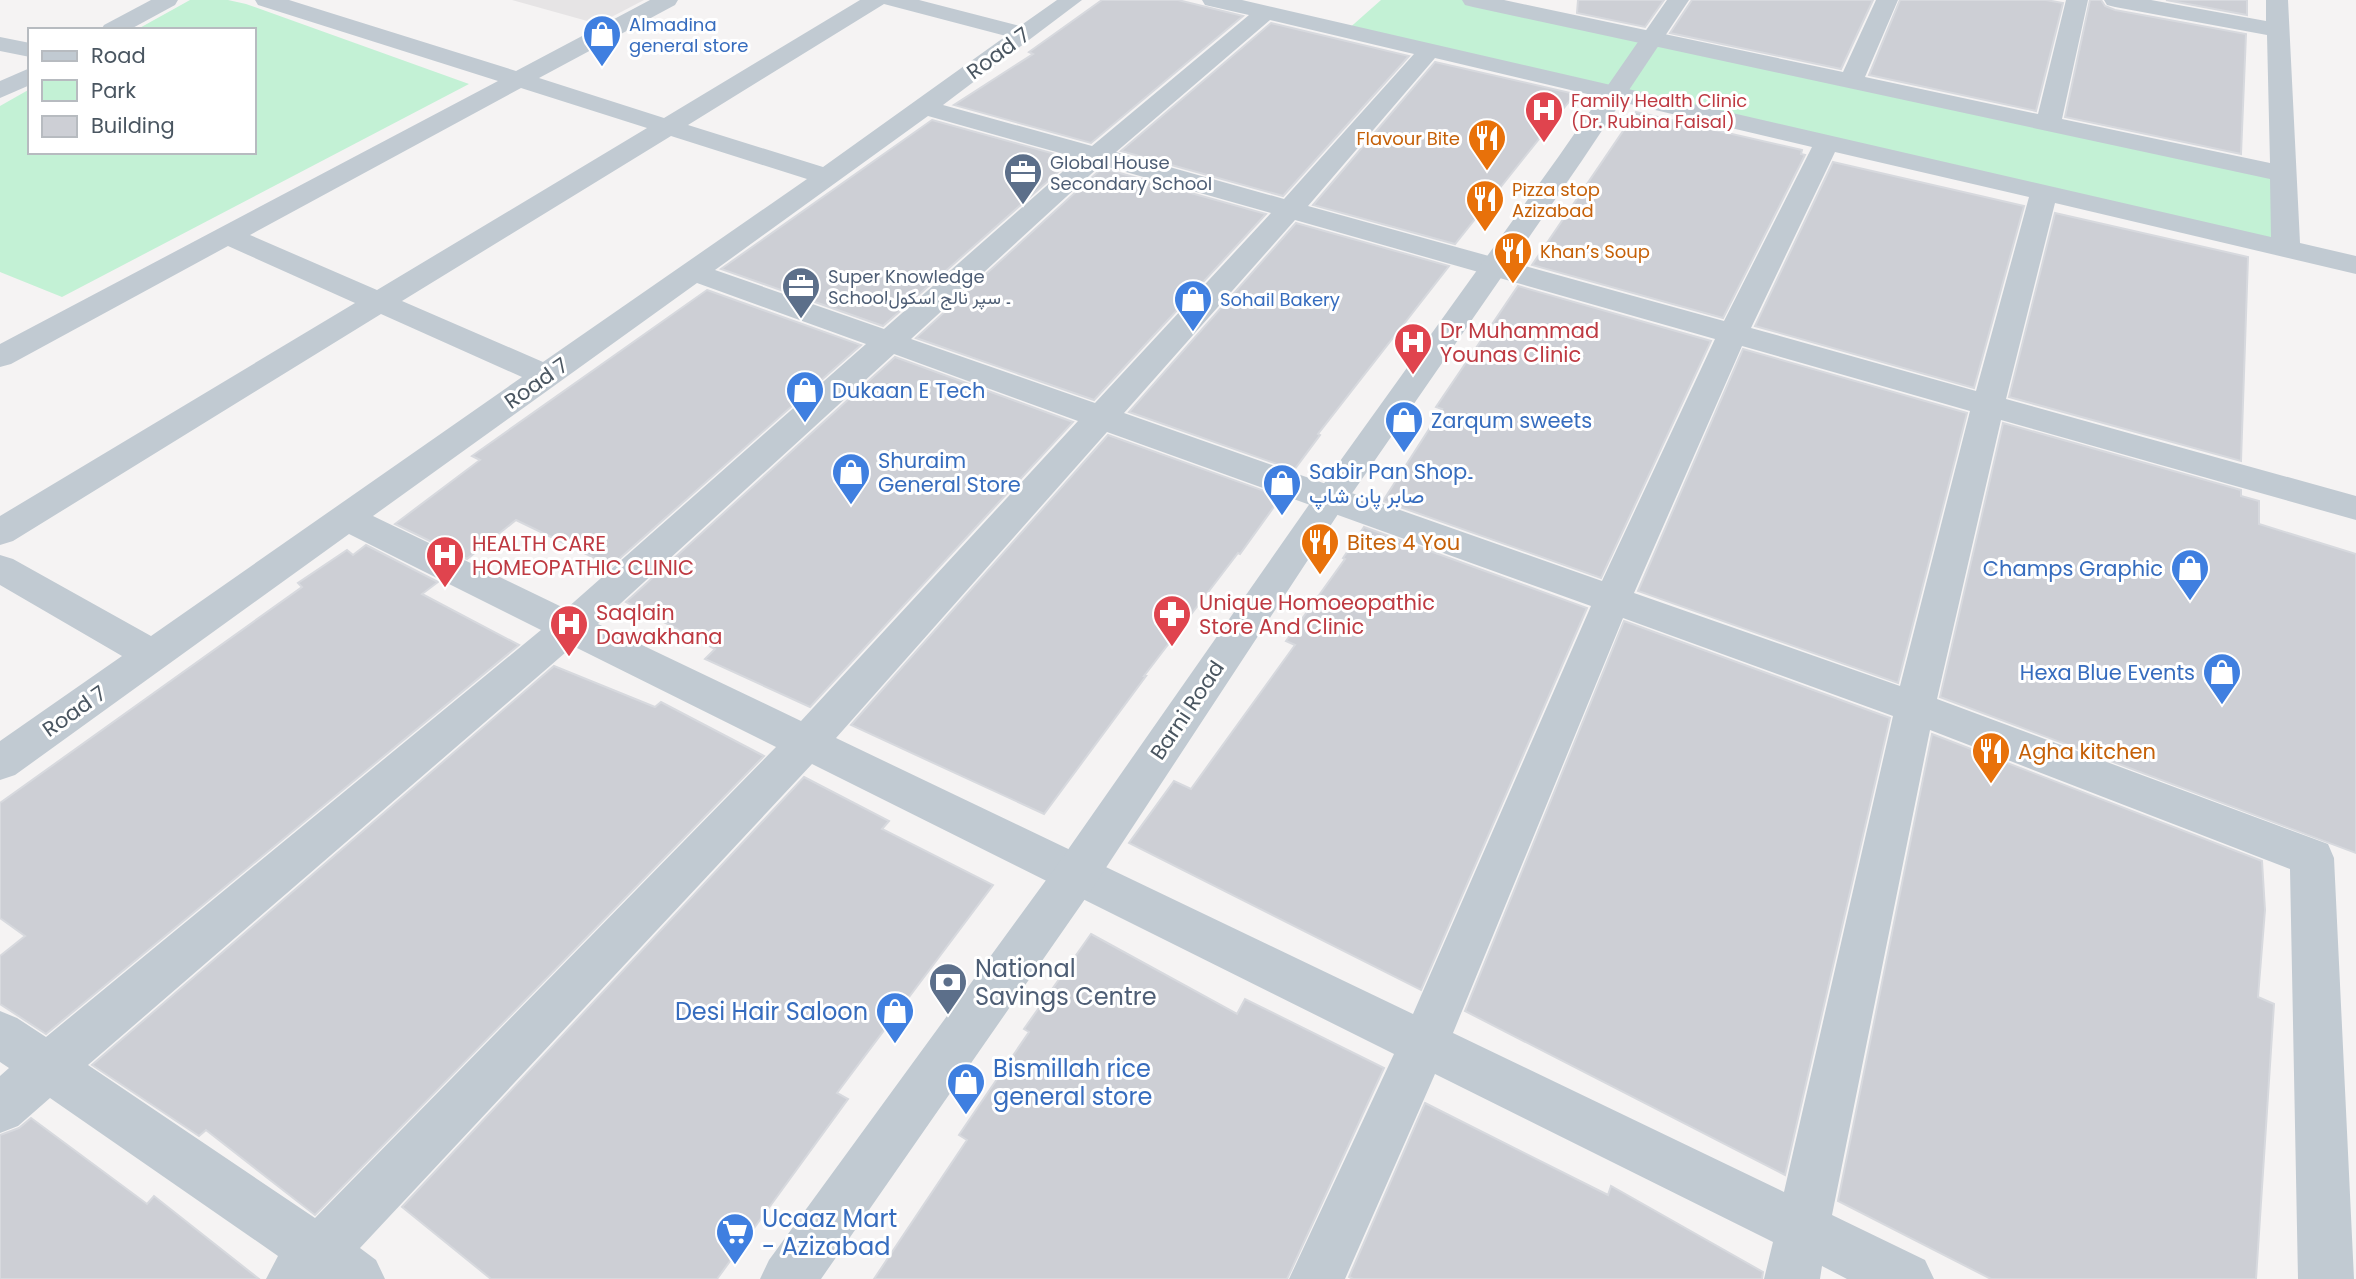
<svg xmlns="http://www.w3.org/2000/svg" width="2356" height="1279" viewBox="0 0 2356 1279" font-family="Poppins,Vazirmatn,sans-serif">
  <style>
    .education { fill: #e6e4e5 }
    .green { fill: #c3f1d5 }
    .building { fill: #cdcfd5; stroke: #d7d9de; stroke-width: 2 }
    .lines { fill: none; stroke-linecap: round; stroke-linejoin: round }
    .minor { fill: #c1cad2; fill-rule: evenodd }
    .tertiary { fill: #c1cad2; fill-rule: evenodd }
    .labels { text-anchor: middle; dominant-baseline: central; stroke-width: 6; stroke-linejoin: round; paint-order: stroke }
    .far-shop-label { font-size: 18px; fill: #366cbe; stroke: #fff; text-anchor: start }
    .far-health-label { font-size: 18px; fill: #be3a42; stroke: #fff; text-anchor: start }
    .far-food-label { font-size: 18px; fill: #c56008; stroke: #fff; text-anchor: start }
    .far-service-label { font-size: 18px; fill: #4e5e75; stroke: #fff; text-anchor: start }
    .street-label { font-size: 21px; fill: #4a5661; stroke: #fff }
    .health-label { font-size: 21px; fill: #be3a42; stroke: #fff; text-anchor: start }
    .shop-label { font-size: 21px; fill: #366cbe; stroke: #fff; text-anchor: start }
    .food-label { font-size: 21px; fill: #c56008; stroke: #fff; text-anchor: start }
    .near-service-label { font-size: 24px; fill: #4e5e75; stroke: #fff; text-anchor: start }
    .near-shop-label { font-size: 24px; fill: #366cbe; stroke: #fff; text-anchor: start }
  </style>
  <rect width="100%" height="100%" fill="#f5f3f3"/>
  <polygon class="education" points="512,0 644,0 598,24"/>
  <g class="green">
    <polygon points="190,0 228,0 246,4 469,84 62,297 0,272 0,106 30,89 30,152 254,152 254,30 136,30"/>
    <polygon points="1381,0 1475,0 2283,174 2286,249 1346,31"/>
  </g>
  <g class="building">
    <polygon points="1102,0 1178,0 1243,16 1091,143 954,105 1033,54 1029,52"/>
    <polygon points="1578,0 1664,0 1645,27 1577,13"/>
    <polygon points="1692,0 1873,0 1841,69 1670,33"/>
    <polygon points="1900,0 2046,0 2063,3 2036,111 1869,75"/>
    <polygon points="2090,0 2101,0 2105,6 2115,10 2246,34 2241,154 2065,117"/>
    <polygon points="2166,0 2247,0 2247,15"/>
    <polygon points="1271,23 1409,56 1283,196 1121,151"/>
    <polygon points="1435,62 1575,94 1455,244 1313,205"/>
    <polygon points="1636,112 1802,150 1801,154 1805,155 1723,318 1532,265"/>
    <polygon points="932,120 1073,159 883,326 721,269"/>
    <polygon points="1833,162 2024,206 1974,388 1755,326"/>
    <polygon points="1102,168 1266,214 1094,400 916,338"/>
    <polygon points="2055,213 2248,257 2241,461 2009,397"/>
    <polygon points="1296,223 1449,266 1318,434 1320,435 1294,470 1129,412"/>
    <polygon points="1518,286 1711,341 1601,578 1383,501 1442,409 1436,407"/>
    <polygon points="707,290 861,345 611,566 516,520 467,559 395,524 480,460 472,456"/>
    <polygon points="1743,349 1967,413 1898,683 1638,591"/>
    <polygon points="895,357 1073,422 810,707 705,659 715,649 626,602"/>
    <polygon points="2003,423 2241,490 2241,496 2259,501 2259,524 2356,554 2356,853 1940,697"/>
    <polygon points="1108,435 1281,497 1240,554 1238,553 1144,676 1146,676 1044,814 851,725"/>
    <polygon points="1364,527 1587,608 1421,990 1129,843 1174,781 1191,789 1295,645 1286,641 1345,559 1343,558"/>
    <polygon points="366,545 438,582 422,594 519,645 46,1034 0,1004 0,956 25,936 0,918 0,803 302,587 298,583 347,550 353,555"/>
    <polygon points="1624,621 1890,718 1785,1175 1465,1011"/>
    <polygon points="554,666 655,707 661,702 764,756 315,1215 206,1130 199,1136 92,1065"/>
    <polygon points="1932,734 2262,861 2265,910 2258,997 2274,1004 2256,1279 1991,1279 1838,1201"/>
    <polygon points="804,777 889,821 882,829 993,885 837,1093 848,1099 717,1279 491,1279 402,1207"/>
    <polygon points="1091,934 1237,1014 1245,999 1384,1068 1287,1279 874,1279 967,1140 959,1135 1029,1032 1024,1029"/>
    <polygon points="1425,1103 1608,1195 1611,1186 1763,1272 1762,1279 1353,1279 1349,1277"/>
    <polygon points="31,1118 147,1204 154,1196 259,1279 0,1279 0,1135 19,1128"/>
  </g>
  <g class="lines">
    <g class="minor">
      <polygon points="151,0 178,0 175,5 129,30 101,30 104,25"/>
      <path d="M255,0h34l227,71 134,-71h28l-3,5 -136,73 125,40 196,-118h59l101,26 37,-26h25l-139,105 149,41 157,-131 -44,-10 -3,-5h40l1029,237 -1,-58 -797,-172 -8,-2 -3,-5h42l339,72 33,-72h22l-33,77 173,37 28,-114h22l-26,119 208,44 -3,-128 -152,-28 -8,-2 -3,-5h47l115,21v-21h22l12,243 56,13v18l-301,-71 -49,196 350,97v24l-355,-100 -64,279 391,145 6,14 20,421h-56l-8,-410 -360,-139 -98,485 93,45 9,19h-87l-25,-13 -2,13h-56l9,-37 -338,-168 -90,205h-56l105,-225 -582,-290 -452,484 16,12 9,19h-119l12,-23 -228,-158 -32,28 -18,7v-57l9,-8 -9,-6v-51l17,7 29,19 495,-407 -192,-96 -334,241 -15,5v-39l122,-85 -122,-71v-30l13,4 138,77 371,-259 -141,-63 -368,227 -13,4v-29l355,-213 -127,-57 -217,118 -11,3v-23l498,-263 -240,-76zM884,4l122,32 -183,131 -135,-42zM1270,20l144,34 -130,145 -168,-47zM1435,58l377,89 -88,174 -416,-115zM521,88l126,40 -270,162 -127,-55zM928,116l150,42 -194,171 -169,-59zM671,136l136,43 -264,183 -141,-61zM1835,152l194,45 -53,194 -225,-63zM1101,165l170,48 -176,190 -184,-64zM1295,220l420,119 -113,242 -478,-168zM697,283l169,61 -300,265 -193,-93zM1742,346l228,65 -70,275 -266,-93zM894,354l184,67 -277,300 -203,-97zM1107,432l484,174 -178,408 -577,-276zM1623,618l270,98 -109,476 -331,-159zM573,646l203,101 -461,471 -227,-153z"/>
      <polygon points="0,37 30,43 30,57 0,51"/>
      <polygon points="30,68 30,85 0,98 0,81"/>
    </g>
    <polygon class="tertiary" points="1667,0 1689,0 1581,162 1344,505 1092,889 821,1279 760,1279 769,1260 1060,861 1320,489 1559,156"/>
  </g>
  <defs>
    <symbol id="shop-pin" viewBox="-11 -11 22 30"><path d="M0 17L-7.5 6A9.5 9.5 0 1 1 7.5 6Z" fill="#3f7fe0" stroke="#fff"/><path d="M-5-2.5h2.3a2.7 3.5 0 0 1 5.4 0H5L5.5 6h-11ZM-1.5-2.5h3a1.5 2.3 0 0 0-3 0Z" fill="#fff"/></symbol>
    <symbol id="hospital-pin" viewBox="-11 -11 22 30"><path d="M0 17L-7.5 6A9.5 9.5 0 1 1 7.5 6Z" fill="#e0444e" stroke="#fff"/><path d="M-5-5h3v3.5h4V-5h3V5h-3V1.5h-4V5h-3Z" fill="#fff"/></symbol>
    <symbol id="restaurant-pin" viewBox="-11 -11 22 30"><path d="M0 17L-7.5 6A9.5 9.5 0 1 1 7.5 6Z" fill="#e8710a" stroke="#fff"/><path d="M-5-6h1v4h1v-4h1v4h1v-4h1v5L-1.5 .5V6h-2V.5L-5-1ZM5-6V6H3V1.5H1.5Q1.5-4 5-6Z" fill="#fff"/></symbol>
    <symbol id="office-pin" viewBox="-11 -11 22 30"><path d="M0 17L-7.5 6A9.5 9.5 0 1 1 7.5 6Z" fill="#5c6f8a" stroke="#fff"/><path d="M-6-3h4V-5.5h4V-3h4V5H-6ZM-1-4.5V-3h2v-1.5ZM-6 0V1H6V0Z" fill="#fff"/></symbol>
    <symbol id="pharmacy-pin" viewBox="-11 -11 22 30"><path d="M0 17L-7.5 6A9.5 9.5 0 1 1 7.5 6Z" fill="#e0444e" stroke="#fff"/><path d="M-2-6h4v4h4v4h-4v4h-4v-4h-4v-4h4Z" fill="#fff"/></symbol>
    <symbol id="bank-pin" viewBox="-11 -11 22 30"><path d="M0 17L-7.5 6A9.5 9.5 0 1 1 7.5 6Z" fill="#5c6f8a" stroke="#fff"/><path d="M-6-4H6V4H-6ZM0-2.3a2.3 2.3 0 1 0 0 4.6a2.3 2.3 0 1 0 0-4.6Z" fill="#fff"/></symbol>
    <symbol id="supermarket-pin" viewBox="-11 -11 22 30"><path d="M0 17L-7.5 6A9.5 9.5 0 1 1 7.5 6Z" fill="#3f7fe0" stroke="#fff"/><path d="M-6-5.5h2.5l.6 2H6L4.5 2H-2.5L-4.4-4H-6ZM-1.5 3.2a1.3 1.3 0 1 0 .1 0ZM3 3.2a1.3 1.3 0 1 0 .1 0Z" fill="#fff"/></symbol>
  </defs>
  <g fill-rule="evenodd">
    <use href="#shop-pin" x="580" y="12" width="44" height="60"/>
    <use href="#hospital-pin" x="1522" y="88" width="44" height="60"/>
    <use href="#restaurant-pin" x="1465" y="116" width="44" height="60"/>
    <use href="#office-pin" x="1001" y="150" width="44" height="60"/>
    <use href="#restaurant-pin" x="1463" y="177" width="44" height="60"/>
    <use href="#restaurant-pin" x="1491" y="229" width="44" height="60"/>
    <use href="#office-pin" x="779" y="264" width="44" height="60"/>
    <use href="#shop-pin" x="1171" y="277" width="44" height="60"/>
    <use href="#hospital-pin" x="1391" y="320" width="44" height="60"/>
    <use href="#shop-pin" x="783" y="368" width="44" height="60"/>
    <use href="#shop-pin" x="1382" y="398" width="44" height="60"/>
    <use href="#shop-pin" x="829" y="450" width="44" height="60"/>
    <use href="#shop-pin" x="1260" y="461" width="44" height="60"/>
    <use href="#restaurant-pin" x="1298" y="520" width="44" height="60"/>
    <use href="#hospital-pin" x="423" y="533" width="44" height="60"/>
    <use href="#shop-pin" x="2168" y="546" width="44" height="60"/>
    <use href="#pharmacy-pin" x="1150" y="592" width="44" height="60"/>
    <use href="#hospital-pin" x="547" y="602" width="44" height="60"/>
    <use href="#shop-pin" x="2200" y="650" width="44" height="60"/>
    <use href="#restaurant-pin" x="1969" y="729" width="44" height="60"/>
    <use href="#bank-pin" x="926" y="960" width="44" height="60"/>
    <use href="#shop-pin" x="873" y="989" width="44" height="60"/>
    <use href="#shop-pin" x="944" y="1060" width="44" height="60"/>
    <use href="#supermarket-pin" x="713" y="1210" width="44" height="60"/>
  </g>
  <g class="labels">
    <g class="far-shop-label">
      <text x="629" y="24">Almadina<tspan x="629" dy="21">general store</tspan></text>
      <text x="1220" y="299">Sohail Bakery</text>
    </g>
    <g class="far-health-label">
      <text x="1571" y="100">Family Health Clinic<tspan x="1571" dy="21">(Dr. Rubina Faisal)</tspan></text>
    </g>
    <g class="far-food-label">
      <text x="1460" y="138" text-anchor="end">Flavour Bite</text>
      <text x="1512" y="189">Pizza stop<tspan x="1512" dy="21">Azizabad</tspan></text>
      <text x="1540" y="251">Khan’s Soup</text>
    </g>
    <g class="far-service-label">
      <text x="1050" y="162">Global House<tspan x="1050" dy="21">Secondary School</tspan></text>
      <text x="828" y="276">Super Knowledge<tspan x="828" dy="21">School۔ سپر نالج اسکول</tspan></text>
    </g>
    <g class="street-label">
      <text transform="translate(998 53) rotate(-36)">Road 7</text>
      <text transform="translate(536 383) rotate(-35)">Road 7</text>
      <text transform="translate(1187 710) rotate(-56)">Barni Road</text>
      <text transform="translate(74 711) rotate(-35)">Road 7</text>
    </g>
    <g class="health-label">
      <text x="1440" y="330">Dr Muhammad<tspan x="1440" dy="24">Younas Clinic</tspan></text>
      <text x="472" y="543">HEALTH CARE<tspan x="472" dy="24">HOMEOPATHIC CLINIC</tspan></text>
      <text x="1199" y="602">Unique Homoeopathic<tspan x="1199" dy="24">Store And Clinic</tspan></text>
      <text x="596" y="612">Saqlain<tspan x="596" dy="24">Dawakhana</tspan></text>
    </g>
    <g class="shop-label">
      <text x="832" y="390">Dukaan E Tech</text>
      <text x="1431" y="420">Zarqum sweets</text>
      <text x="878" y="460">Shuraim<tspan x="878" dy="24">General Store</tspan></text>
      <text x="1309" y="471">Sabir Pan Shop۔<tspan x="1309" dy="24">صابر پان شاپ</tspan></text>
      <text x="2163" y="568" text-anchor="end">Champs Graphic</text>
      <text x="2195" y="672" text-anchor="end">Hexa Blue Events</text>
    </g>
    <g class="food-label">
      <text x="1347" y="542">Bites 4 You</text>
      <text x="2018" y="751">Agha kitchen</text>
    </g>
    <g class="near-service-label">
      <text x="975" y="968">National<tspan x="975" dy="28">Savings Centre</tspan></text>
    </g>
    <g class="near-shop-label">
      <text x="868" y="1011" text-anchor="end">Desi Hair Saloon</text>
      <text x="993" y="1068">Bismillah rice<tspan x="993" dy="28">general store</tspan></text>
      <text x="762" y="1218">Ucaaz Mart<tspan x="762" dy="28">- Azizabad</tspan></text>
    </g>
  </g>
  <rect x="28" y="28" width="228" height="126" fill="#ffffff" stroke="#b7bbc0" stroke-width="2"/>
  <rect x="42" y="51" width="35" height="10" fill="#c1cad2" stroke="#b7bbc0" stroke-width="2"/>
  <text x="91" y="63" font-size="21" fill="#4a5661">Road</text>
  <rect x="42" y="80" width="35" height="21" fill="#c3f1d5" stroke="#b7bbc0" stroke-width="2"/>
  <text x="91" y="98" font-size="21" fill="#4a5661">Park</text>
  <rect x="42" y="116" width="35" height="21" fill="#cdcfd5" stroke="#b7bbc0" stroke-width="2"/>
  <text x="91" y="133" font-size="21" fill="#4a5661">Building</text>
</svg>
